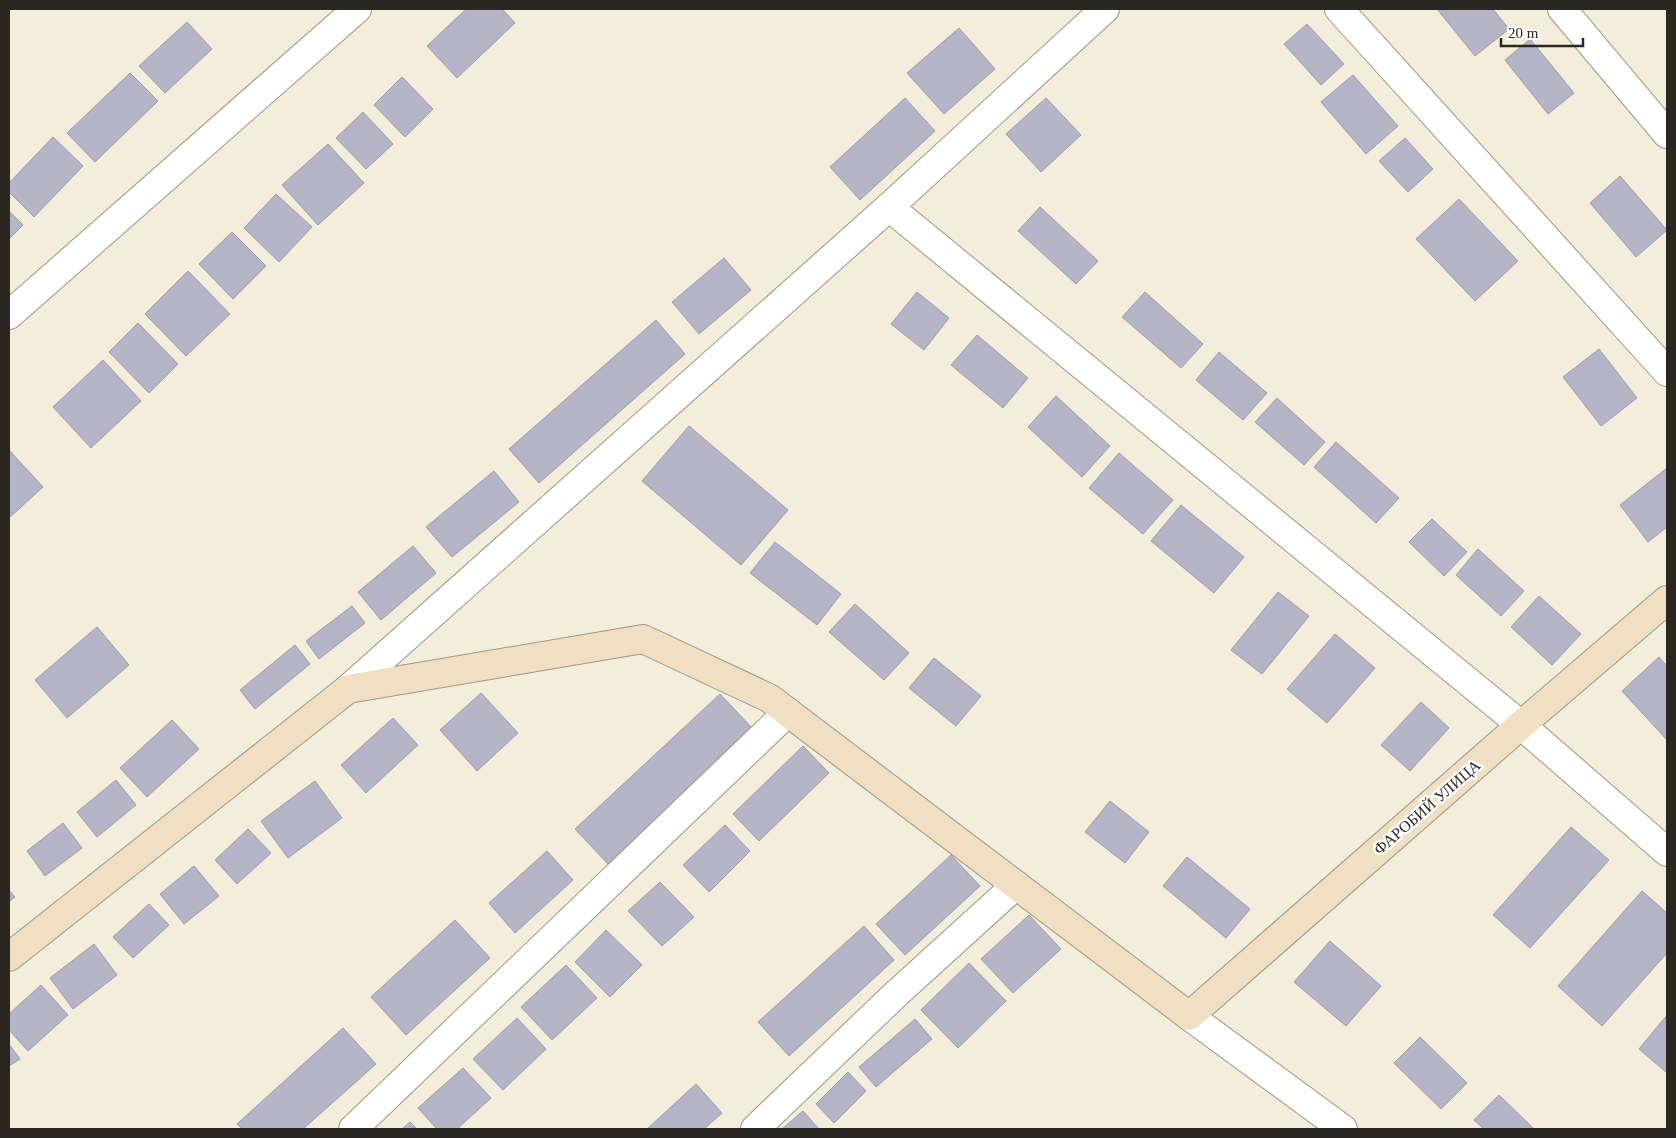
<svg xmlns="http://www.w3.org/2000/svg" width="1676" height="1138" viewBox="0 0 1676 1138" font-family="Georgia,serif">
  <style>
    .building { fill: #b6b5c7; stroke: #9c9bac }
    .lines { fill: none; stroke-linecap: round; stroke-linejoin: round }
    .street-casing { stroke: #9c9785; stroke-width: 30 }
    .secondary-casing { stroke: #9c9785; stroke-width: 30 }
    .street { stroke: #fff; stroke-width: 28 }
    .secondary { stroke: #f0dfc3; stroke-width: 28 }
    .labels { text-anchor: middle; dominant-baseline: central; stroke-width: 5; stroke-linejoin: round; paint-order: stroke }
    .street-label { font-size: 16px; fill: #292720; stroke: #fff }
  </style>
  <rect width="100%" height="100%" fill="#f3eedb"/>
  <g class="building">
    <polygon points="466,9 502,9 515,23 457,78 427,46"/>
    <polygon points="1437,9 1493,9 1509,29 1475,56"/>
    <polygon points="187,22 212,49 165,93 139,66"/>
    <polygon points="1307,24 1344,64 1321,85 1284,44"/>
    <polygon points="959,28 995,69 944,114 907,73"/>
    <polygon points="1530,39 1574,93 1548,114 1505,60"/>
    <polygon points="130,73 158,101 95,162 67,133"/>
    <polygon points="1353,75 1398,126 1366,154 1321,102"/>
    <polygon points="402,77 433,109 405,137 374,105"/>
    <polygon points="905,98 935,131 860,200 830,167"/>
    <polygon points="1046,98 1081,135 1041,172 1006,134"/>
    <polygon points="363,112 393,144 366,169 336,138"/>
    <polygon points="53,137 83,166 34,217 9,192 9,183"/>
    <polygon points="1405,138 1433,169 1408,192 1379,161"/>
    <polygon points="328,144 364,183 318,225 282,185"/>
    <polygon points="1620,176 1667,230 1636,257 1590,203"/>
    <polygon points="276,194 312,227 279,262 244,228"/>
    <polygon points="1459,199 1518,261 1475,301 1416,239"/>
    <polygon points="1040,207 1098,261 1076,284 1018,231"/>
    <polygon points="9,211 23,225 9,239"/>
    <polygon points="232,232 266,266 233,299 199,264"/>
    <polygon points="724,258 751,290 699,334 672,302"/>
    <polygon points="188,271 230,314 186,356 145,314"/>
    <polygon points="917,292 949,318 924,350 891,324"/>
    <polygon points="1145,292 1203,344 1181,368 1122,317"/>
    <polygon points="656,320 685,354 539,483 509,449"/>
    <polygon points="138,323 178,364 149,393 109,352"/>
    <polygon points="977,335 1028,378 1003,408 951,365"/>
    <polygon points="1599,349 1637,398 1601,426 1563,377"/>
    <polygon points="1219,352 1267,393 1243,420 1196,380"/>
    <polygon points="103,360 141,401 91,448 53,407"/>
    <polygon points="1056,396 1110,446 1082,477 1028,427"/>
    <polygon points="1277,398 1325,442 1304,465 1255,422"/>
    <polygon points="689,426 788,510 741,565 642,481"/>
    <polygon points="1336,442 1399,498 1376,523 1314,467"/>
    <polygon points="9,450 43,487 9,518"/>
    <polygon points="1119,453 1173,500 1143,534 1089,488"/>
    <polygon points="1667,468 1667,527 1648,542 1620,505"/>
    <polygon points="494,471 519,502 452,557 426,527"/>
    <polygon points="1181,505 1244,557 1214,593 1151,541"/>
    <polygon points="1432,519 1467,552 1444,576 1409,542"/>
    <polygon points="775,542 841,594 817,625 750,573"/>
    <polygon points="413,546 436,573 381,620 358,592"/>
    <polygon points="1478,549 1524,591 1501,616 1456,575"/>
    <polygon points="1278,592 1309,616 1262,674 1231,650"/>
    <polygon points="1539,596 1581,634 1552,665 1511,627"/>
    <polygon points="855,604 909,653 884,680 829,632"/>
    <polygon points="352,606 365,623 319,659 306,641"/>
    <polygon points="97,627 129,665 67,718 35,680"/>
    <polygon points="1335,634 1375,668 1327,723 1287,689"/>
    <polygon points="295,645 310,664 255,709 240,690"/>
    <polygon points="1659,657 1667,666 1667,740 1622,691"/>
    <polygon points="934,658 981,696 956,726 909,688"/>
    <polygon points="481,693 518,733 477,771 440,730"/>
    <polygon points="720,694 753,729 608,864 575,829"/>
    <polygon points="1421,702 1449,728 1410,771 1381,745"/>
    <polygon points="393,718 418,745 366,793 341,765"/>
    <polygon points="172,720 199,749 147,797 120,768"/>
    <polygon points="803,746 829,773 759,841 733,814"/>
    <polygon points="116,780 136,805 97,837 77,812"/>
    <polygon points="315,781 342,818 288,858 261,821"/>
    <polygon points="1110,801 1149,832 1125,863 1085,832"/>
    <polygon points="63,823 82,848 45,876 27,851"/>
    <polygon points="725,825 750,851 709,892 683,865"/>
    <polygon points="1571,827 1609,860 1530,948 1493,915"/>
    <polygon points="248,829 271,853 237,884 215,860"/>
    <polygon points="547,851 573,880 515,933 489,903"/>
    <polygon points="951,855 980,886 905,955 876,924"/>
    <polygon points="1187,857 1250,909 1226,938 1163,886"/>
    <polygon points="194,866 219,896 184,924 160,894"/>
    <polygon points="660,882 694,917 662,946 628,911"/>
    <polygon points="9,890 15,897 9,902"/>
    <polygon points="1642,891 1667,913 1667,953 1602,1026 1558,986"/>
    <polygon points="149,904 169,925 133,958 113,937"/>
    <polygon points="1029,915 1061,949 1013,993 981,959"/>
    <polygon points="455,920 490,958 406,1035 371,997"/>
    <polygon points="864,926 894,960 789,1056 758,1022"/>
    <polygon points="606,930 642,965 610,997 575,962"/>
    <polygon points="1330,941 1381,986 1346,1026 1294,982"/>
    <polygon points="94,944 117,975 73,1009 50,978"/>
    <polygon points="969,963 1006,1001 958,1048 921,1010"/>
    <polygon points="566,965 597,998 552,1040 521,1007"/>
    <polygon points="41,985 68,1015 28,1051 9,1030 9,1014"/>
    <polygon points="1667,1015 1667,1073 1639,1049"/>
    <polygon points="517,1018 546,1049 503,1090 473,1059"/>
    <polygon points="915,1019 932,1039 876,1087 859,1067"/>
    <polygon points="343,1028 376,1064 303,1129 242,1129 237,1124"/>
    <polygon points="1420,1037 1467,1083 1441,1109 1394,1063"/>
    <polygon points="9,1044 20,1059 9,1066"/>
    <polygon points="463,1068 491,1098 457,1129 437,1129 418,1108"/>
    <polygon points="848,1072 866,1091 834,1123 816,1104"/>
    <polygon points="696,1084 722,1113 704,1129 647,1129"/>
    <polygon points="1499,1095 1534,1129 1484,1129 1474,1120"/>
    <polygon points="803,1111 819,1129 782,1129"/>
    <polygon points="410,1122 417,1129 402,1129"/>
  </g>
  <g class="lines">
    <defs>
      <g id="street">
        <polyline points="1339,9 1667,372"/>
        <polyline points="1562,9 1667,134"/>
        <polyline points="889,207 1521,725 1667,852"/>
        <polyline points="9,315 357,9"/>
        <polyline points="348,689 889,207 1105,9"/>
        <polyline points="1189,1016 1343,1129"/>
        <polyline points="353,1129 788,712"/>
        <polyline points="755,1129 895,995 1016,885"/>
      </g>
      <polyline id="secondary" points="9,957 348,689 643,639 769,698 1189,1016 1521,725 1667,600"/>
    </defs>
    <use href="#street" class="street-casing"/>
    <use href="#secondary" class="secondary-casing"/>
    <use href="#street" class="street"/>
    <use href="#secondary" class="secondary"/>
  </g>
  <g class="labels">
    <g class="street-label">
      <text transform="translate(1427 807) rotate(-41)">ФАРОБИЙ УЛИЦА</text>
    </g>
  </g>
  <rect width="1676" height="1138" fill="none" stroke="#292720" stroke-width="20"/>
  <path d="M1501 38v8h82v-8" fill="none" stroke="#292720" stroke-width="2.5"/>
  <text x="1508" y="38" font-size="15" fill="#292720" stroke="#ffffff" stroke-width="4" paint-order="stroke">20 m</text>
</svg>
